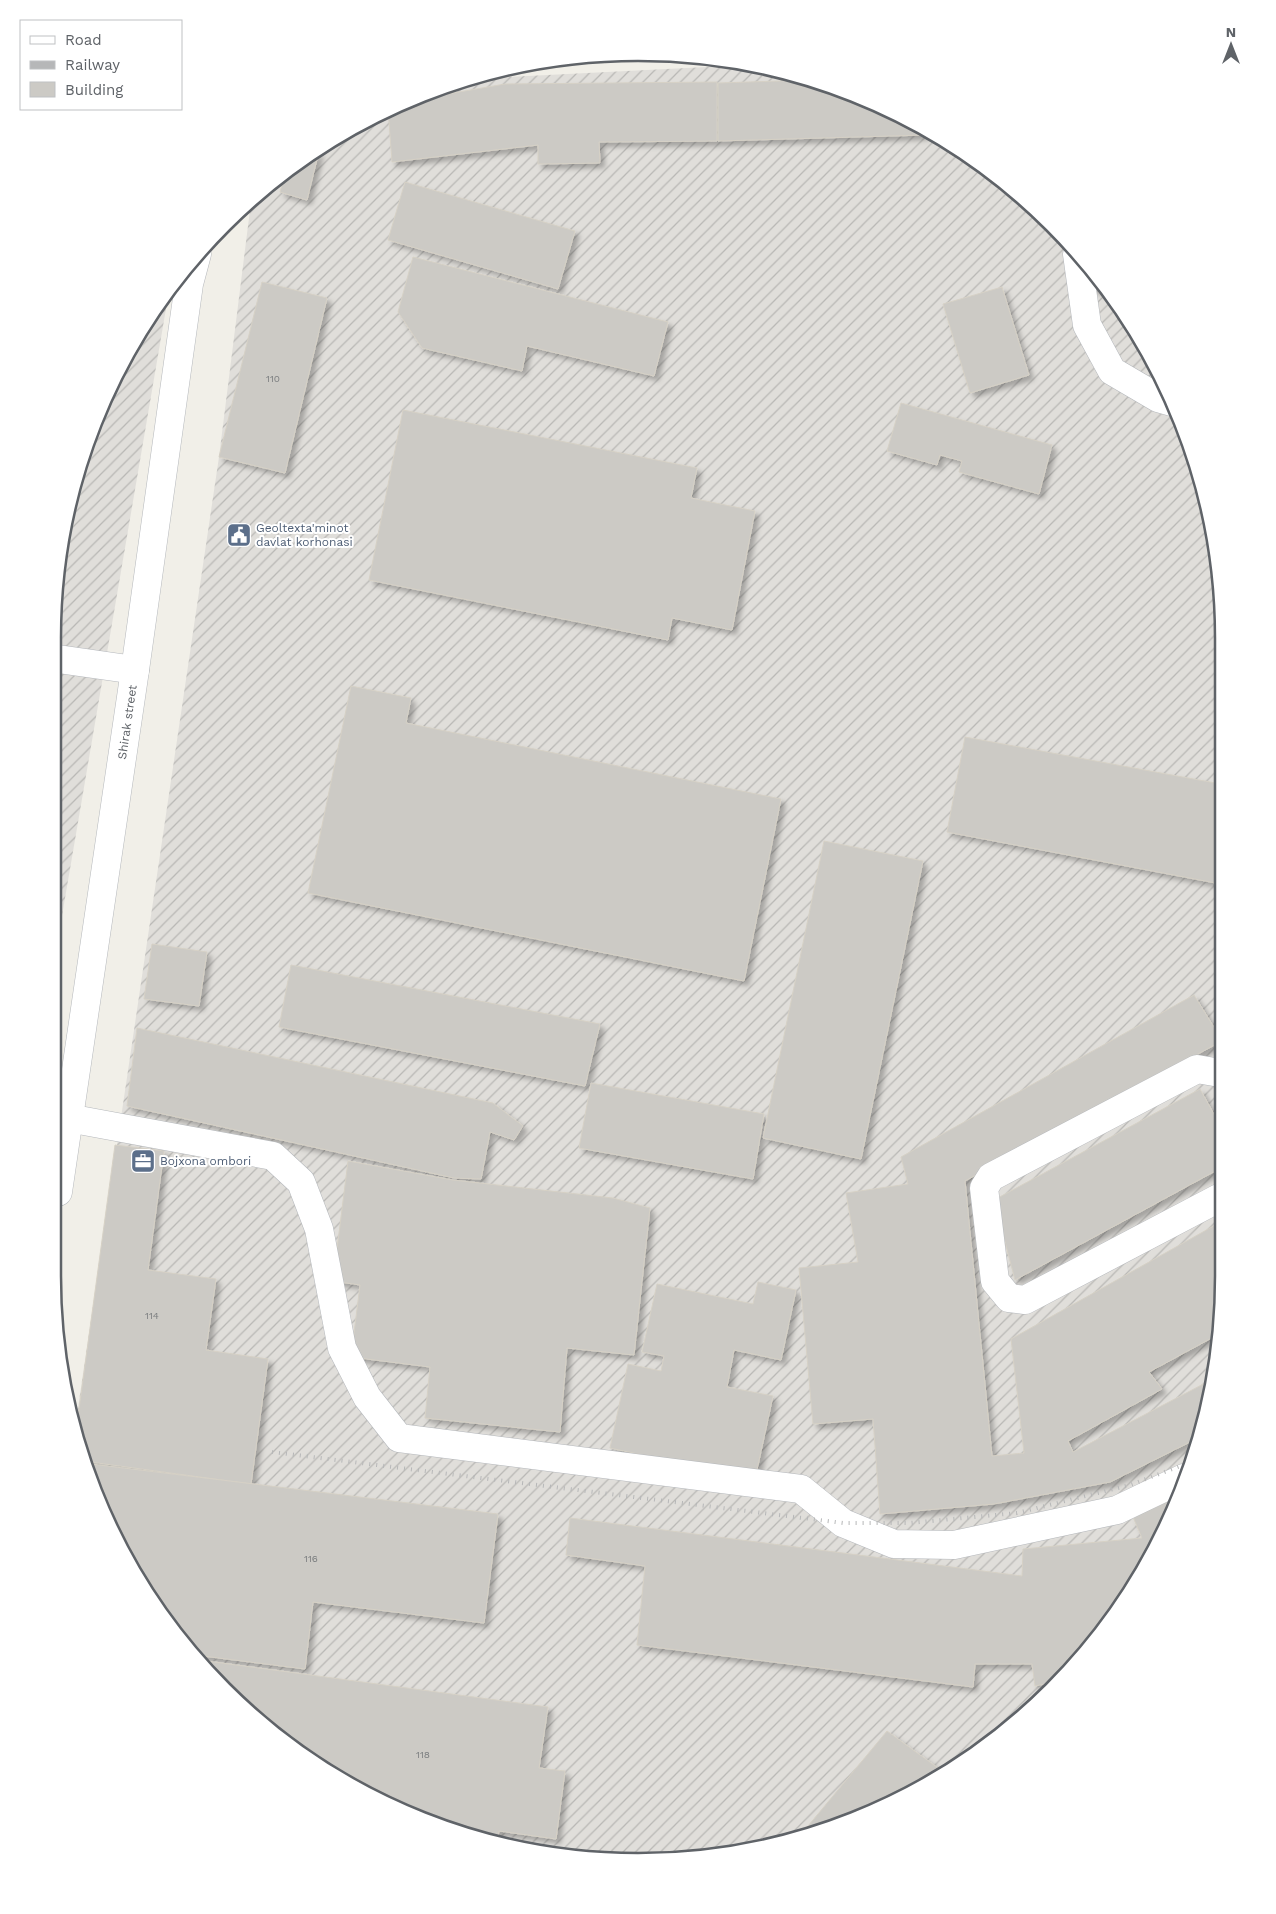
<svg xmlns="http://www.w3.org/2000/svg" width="1276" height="1914" viewBox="0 0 1276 1914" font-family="'Work Sans',sans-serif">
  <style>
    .industrial { fill: url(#industrial-furrows) }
    .building { fill: #cccac5; stroke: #d6d1c6; filter: url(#shadow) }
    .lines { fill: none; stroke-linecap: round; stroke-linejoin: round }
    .minor-casing { stroke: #b5b8bc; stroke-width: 29 }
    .minor { stroke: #fff; stroke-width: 28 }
    .rail { stroke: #b6b7b8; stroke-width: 4; stroke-dasharray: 1 6; stroke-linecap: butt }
    .labels { text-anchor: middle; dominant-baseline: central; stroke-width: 4; stroke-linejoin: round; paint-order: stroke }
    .number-label { font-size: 10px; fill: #7a7d7f }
    .service-label { font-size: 12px; fill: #4e5e75; stroke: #fff; text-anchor: start }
    .street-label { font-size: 12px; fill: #5f6368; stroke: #fff }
    .rim { fill: none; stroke: #5f6368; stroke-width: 2.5 }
  </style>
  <defs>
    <pattern id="industrial-furrows" width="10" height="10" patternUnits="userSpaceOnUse" patternTransform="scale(1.25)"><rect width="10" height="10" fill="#e0deda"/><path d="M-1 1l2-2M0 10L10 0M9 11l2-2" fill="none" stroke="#b9b8b5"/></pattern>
    <filter id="shadow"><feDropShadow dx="4.5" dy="4.5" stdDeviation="2.5" flood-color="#0004"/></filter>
  </defs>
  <rect width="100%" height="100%" fill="#f1efe8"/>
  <g class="industrial">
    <polygon points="746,65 826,84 931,131 1024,198 1103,282 1163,379 1204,487 1222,600 1218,1353 1203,1428 1163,1535 1078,1662 1024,1716 931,1783 789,1842 677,1860 600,1860 523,1850 414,1817 281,1740 224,1690 151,1602 83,1464 75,1428 219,457 251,202 282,173 379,113 468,79"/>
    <polygon points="168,297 58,939 58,561 83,450 113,379"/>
  </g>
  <g class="building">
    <polygon points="810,80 826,84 925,128 925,135 718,141 718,83"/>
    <polygon points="717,82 717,141 599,142 600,163 538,164 538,145 392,162 388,109 413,100 505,84"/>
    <polygon points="319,151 307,200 280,192 286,171"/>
    <polygon points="405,182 575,231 558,289 388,240"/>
    <polygon points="413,257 668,322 654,376 527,346 522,371 422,348 398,312"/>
    <polygon points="1084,262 1103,282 1109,291 1102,292 1086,285"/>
    <polygon points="262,282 327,298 285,473 219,457"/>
    <polygon points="1002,287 1029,375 970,393 943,304"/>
    <polygon points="901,403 1052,445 1039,494 959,472 962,461 940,455 937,465 887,451"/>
    <polygon points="403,410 697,468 691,498 755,511 732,630 672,618 668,640 369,580"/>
    <polygon points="351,686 411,698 406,723 781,799 744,981 308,893"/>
    <polygon points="965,737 1221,784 1221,884 947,832"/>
    <polygon points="824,841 923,861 861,1159 763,1138"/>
    <polygon points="152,944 207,952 199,1006 144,999"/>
    <polygon points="291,965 600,1024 585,1086 279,1027"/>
    <polygon points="1194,995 1220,1037 1220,1042 965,1181 992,1456 1024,1453 1011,1339 1219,1223 1219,1334 1149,1372 1162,1389 1068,1441 1073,1452 1213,1379 1200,1437 1110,1482 994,1504 880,1514 873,1419 813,1424 799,1268 858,1262 846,1193 908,1184 901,1157"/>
    <polygon points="137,1028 493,1103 523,1126 514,1140 490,1132 481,1179 454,1178 127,1106"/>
    <polygon points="591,1083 764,1114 753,1179 579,1148"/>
    <polygon points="1200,1089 1220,1125 1219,1169 1015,1280 994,1200"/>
    <polygon points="115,1145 164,1151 148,1270 216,1279 206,1350 268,1359 251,1484 83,1461 76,1431"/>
    <polygon points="348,1161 453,1180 613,1198 650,1208 634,1355 567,1348 560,1432 425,1418 430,1367 351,1357 360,1285 333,1281"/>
    <polygon points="758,1282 796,1290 781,1360 734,1350 727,1387 773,1396 755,1479 610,1448 628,1364 661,1371 664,1356 642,1352 657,1284 753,1304"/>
    <polygon points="83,1463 498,1514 484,1623 313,1602 305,1669 195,1655 151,1602"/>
    <polygon points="1179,1493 1163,1535 1078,1662 1059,1681 1035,1686 1032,1664 975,1664 973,1687 637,1645 645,1566 566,1555 570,1518 1022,1576 1023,1549 1142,1538 1133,1517"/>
    <polygon points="199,1660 548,1707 539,1768 565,1771 556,1839 499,1831 497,1842 414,1817 407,1813 408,1809 398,1808 281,1740 224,1690"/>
    <polygon points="887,1731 945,1773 931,1783 798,1838"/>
  </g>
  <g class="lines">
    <defs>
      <g id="minor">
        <polyline points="1077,254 1087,325 1112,371 1158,398 1172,402"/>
        <polyline points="58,659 135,670"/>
        <polyline points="68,1118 273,1156 301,1182 319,1229 342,1348 367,1397 399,1438 801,1489 843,1523 894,1544 954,1545 1117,1510 1184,1478"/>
        <path id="s1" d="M58,1192l77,-522 54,-386 8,-30"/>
        <polyline points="1219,1198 1025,1300 1009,1298 995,1281 984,1188 991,1177 1197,1069 1220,1073"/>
      </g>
    </defs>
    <use href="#minor" class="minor-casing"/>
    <use href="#minor" class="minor"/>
    <polyline class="rail" points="272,1452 843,1523 910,1523 1017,1513 1130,1485 1191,1462"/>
  </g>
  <defs>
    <symbol id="civic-square" viewBox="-11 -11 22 22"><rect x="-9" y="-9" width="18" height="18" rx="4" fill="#5c6f8a" stroke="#fff"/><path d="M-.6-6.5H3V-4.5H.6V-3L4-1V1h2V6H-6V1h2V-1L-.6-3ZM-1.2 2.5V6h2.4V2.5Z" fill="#fff"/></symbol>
    <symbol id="office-square" viewBox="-11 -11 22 22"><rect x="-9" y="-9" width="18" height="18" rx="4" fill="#5c6f8a" stroke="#fff"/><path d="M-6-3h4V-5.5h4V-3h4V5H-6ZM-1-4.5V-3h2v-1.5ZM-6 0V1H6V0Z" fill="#fff"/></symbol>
  </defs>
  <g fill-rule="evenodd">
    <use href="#civic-square" x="225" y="521" width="28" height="28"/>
    <use href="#office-square" x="129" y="1147" width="28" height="28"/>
  </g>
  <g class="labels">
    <g class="number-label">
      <text x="273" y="378">110</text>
      <text x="152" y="1315">114</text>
      <text x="311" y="1558">116</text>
      <text x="423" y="1754">118</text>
    </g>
    <g class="service-label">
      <text x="256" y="528">Geoltexta'minot<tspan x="256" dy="14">davlat korhonasi</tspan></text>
      <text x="160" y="1161">Bojxona ombori</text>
    </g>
    <g class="street-label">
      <text stroke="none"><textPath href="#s1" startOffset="475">Shirak street</textPath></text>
    </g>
  </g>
  <path d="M0 0H1276V1914H0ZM638 61H638A577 577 0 0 1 1215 638V1276A577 577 0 0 1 638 1853H638A577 577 0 0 1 61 1276V638A577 577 0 0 1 638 61Z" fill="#fff" fill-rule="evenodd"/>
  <path class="rim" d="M638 61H638A577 577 0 0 1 1215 638V1276A577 577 0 0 1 638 1853H638A577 577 0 0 1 61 1276V638A577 577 0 0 1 638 61Z"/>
  <rect x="20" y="20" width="162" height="90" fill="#ffffff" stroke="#bfc1c3"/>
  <rect x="30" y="36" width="25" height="8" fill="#ffffff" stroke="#bfc1c3"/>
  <text x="65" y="45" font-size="15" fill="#5f6368">Road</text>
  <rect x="30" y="61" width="25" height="8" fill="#b6b7b8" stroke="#bfc1c3"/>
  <text x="65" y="70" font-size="15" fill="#5f6368">Railway</text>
  <rect x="30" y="82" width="25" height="15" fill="#cccac5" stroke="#bfc1c3"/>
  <text x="65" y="95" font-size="15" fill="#5f6368">Building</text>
  <g transform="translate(1231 45)" stroke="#ffffff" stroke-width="4" paint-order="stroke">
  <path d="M0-4L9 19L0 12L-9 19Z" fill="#5f6368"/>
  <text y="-8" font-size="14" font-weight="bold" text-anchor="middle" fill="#5f6368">N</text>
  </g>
</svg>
